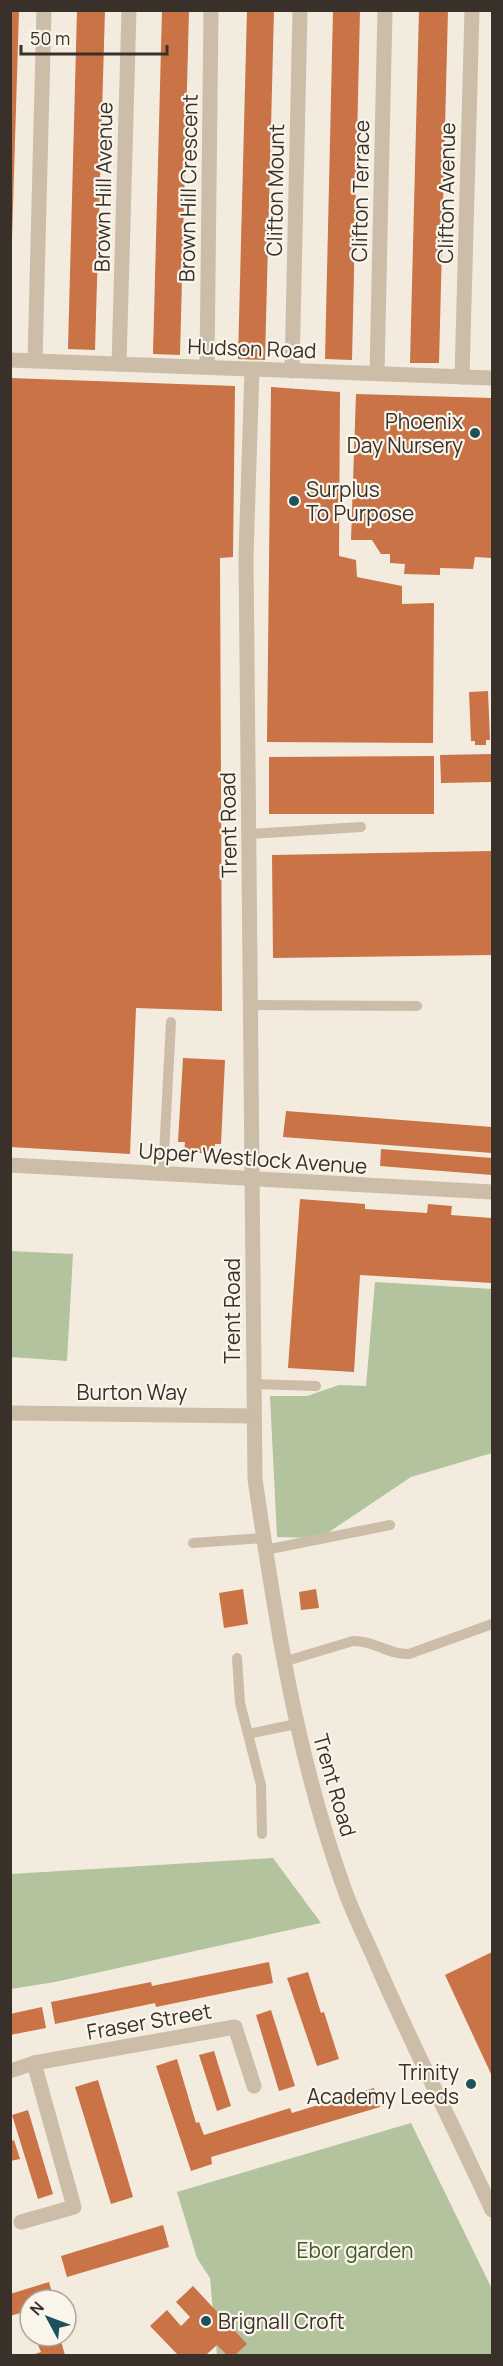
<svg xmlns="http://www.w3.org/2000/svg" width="503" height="2366" viewBox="0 0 503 2366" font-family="Manrope,sans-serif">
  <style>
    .green { fill: #b2c39d }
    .building { fill: #c97346 }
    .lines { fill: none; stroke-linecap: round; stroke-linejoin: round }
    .service { stroke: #ccbda9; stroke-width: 10 }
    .minor { stroke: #ccbda9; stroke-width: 15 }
    .tertiary { stroke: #ccbda9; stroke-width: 15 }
    .poi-dot { fill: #1d515c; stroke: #faf5ea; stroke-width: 2 }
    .labels { text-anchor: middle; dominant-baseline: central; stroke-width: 4.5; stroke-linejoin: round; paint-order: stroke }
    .street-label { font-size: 21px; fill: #393029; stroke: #faf5ea }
    .poi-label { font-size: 21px; fill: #393029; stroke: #faf5ea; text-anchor: end }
    .park-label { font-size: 21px; fill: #43582c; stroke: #faf5ea }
  </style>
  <rect width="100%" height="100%" fill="#f3ebde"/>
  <g class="green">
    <polygon points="10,1251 73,1254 67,1361 11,1357"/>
    <polygon points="375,1282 492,1289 492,1453 411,1477 320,1538 277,1537 270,1396 307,1396 339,1385 366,1386"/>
    <polygon points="273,1858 321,1923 55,1982 11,1989 11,1874"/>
    <polygon points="411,2123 492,2289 492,2355 217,2355 210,2278 197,2258 177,2192"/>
  </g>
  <g class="building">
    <polygon points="10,10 19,10 12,239 10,239"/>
    <polygon points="77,10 105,10 95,350 68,349"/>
    <polygon points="162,10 189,10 180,355 153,354"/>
    <polygon points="247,10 274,10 265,360 238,359"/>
    <polygon points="333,10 360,10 352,360 325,359"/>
    <polygon points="419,10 448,10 439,363 410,363"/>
    <polygon points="10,378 235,386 233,557 220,558 222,1011 136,1008 130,1154 10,1147"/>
    <polygon points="271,387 340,392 339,556 356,560 357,577 402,586 402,604 434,603 433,743 267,742"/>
    <polygon points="356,394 492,398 492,558 475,557 473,569 440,568 440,575 404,574 405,564 390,563 390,554 381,554 372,540 351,540"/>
    <polygon points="488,691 490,740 486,740 486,745 475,745 475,741 471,741 469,692"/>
    <polygon points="492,754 492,782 441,783 440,755"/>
    <polygon points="434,756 434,814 269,814 269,757"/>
    <polygon points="492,851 492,955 273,958 272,855"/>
    <polygon points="183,1058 225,1060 221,1144 215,1144 214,1154 184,1152 185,1142 178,1142"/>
    <polygon points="286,1111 492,1127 492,1153 283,1137"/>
    <polygon points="381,1149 492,1158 492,1175 380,1166"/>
    <polygon points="300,1199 365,1204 365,1209 427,1213 428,1204 452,1206 451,1215 492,1218 492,1283 360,1275 354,1372 288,1368"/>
    <polygon points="243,1589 248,1624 224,1628 219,1593"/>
    <polygon points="316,1589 319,1608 301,1610 299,1592"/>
    <polygon points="492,1952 492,2076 445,1975"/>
    <polygon points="269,1962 273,1983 156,2007 155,2003 55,2024 51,2002 151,1982 152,1986"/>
    <polygon points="308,1972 321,2013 324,2012 339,2059 317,2066 287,1978"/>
    <polygon points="42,2007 46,2028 10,2035 10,2014"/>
    <polygon points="271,2010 295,2086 279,2091 256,2015"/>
    <polygon points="214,2051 231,2106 217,2111 199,2055"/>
    <polygon points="177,2059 196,2123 199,2122 204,2135 290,2108 292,2113 374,2088 380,2107 211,2157 212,2164 191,2171 156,2066"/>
    <polygon points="98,2080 133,2197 111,2204 75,2087"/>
    <polygon points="28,2110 53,2194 38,2199 12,2115"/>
    <polygon points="14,2140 20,2159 10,2161 10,2142"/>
    <polygon points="163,2225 169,2247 67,2277 61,2256"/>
    <polygon points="49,2282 54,2300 30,2300 30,2310 10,2316 10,2294"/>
    <polygon points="193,2286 247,2344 235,2355 227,2355 217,2345 207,2354 209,2355 178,2355 150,2326 167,2310 181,2326 190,2317 176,2302"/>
    <polygon points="60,2338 65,2355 32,2355 41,2352 38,2345"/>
  </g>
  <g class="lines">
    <g class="service">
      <polyline points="249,834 361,827"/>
      <polyline points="250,1005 417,1006"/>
      <polyline points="163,1173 171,1022"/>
      <polyline points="253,1384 316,1386"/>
      <polyline points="193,1543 264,1538"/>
      <polyline points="265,1550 390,1525"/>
      <polyline points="237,1658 240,1703 261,1785 262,1834"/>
      <path d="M283,1662l70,-21c21,-1 35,14 56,13l83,-30"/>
      <polyline points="248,1734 296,1724"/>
    </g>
    <g class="minor">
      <polyline points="35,361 44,10"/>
      <polyline points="119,364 129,10"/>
      <polyline points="207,367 211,10"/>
      <path d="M252,369l-6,187 9,923c20,138 41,276 89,409 9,26 23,53 34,79 36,82 77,162 114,243"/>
      <polyline points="292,371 300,10"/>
      <polyline points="377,373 385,10"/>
      <polyline points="462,377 472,10"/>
      <polyline points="10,1165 492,1192"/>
      <polyline points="10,1413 253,1416"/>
      <polyline points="10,2071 34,2063 235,2027 254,2086"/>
      <polyline points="21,2222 74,2207 34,2063"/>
    </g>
    <polyline class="tertiary" points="10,360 492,378"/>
  </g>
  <g class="poi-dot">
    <circle cx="475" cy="433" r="6"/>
    <circle cx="294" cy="501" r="6"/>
    <circle cx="471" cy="2084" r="6"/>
    <circle cx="206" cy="2321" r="6"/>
  </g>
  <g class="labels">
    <g class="street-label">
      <text transform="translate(103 187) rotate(-89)">Brown Hill Avenue</text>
      <text transform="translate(188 188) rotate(-89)">Brown Hill Crescent</text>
      <text transform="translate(275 190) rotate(-89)">Clifton Mount</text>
      <text transform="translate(360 191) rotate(-89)">Clifton Terrace</text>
      <text transform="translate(446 193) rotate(-89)">Clifton Avenue</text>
      <text transform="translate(252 348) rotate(2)">Hudson Road</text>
      <text transform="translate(228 825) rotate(-91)">Trent Road</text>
      <text transform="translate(253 1158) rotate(4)">Upper Westlock Avenue</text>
      <text transform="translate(232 1311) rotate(-90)">Trent Road</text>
      <text x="132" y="1392">Burton Way</text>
      <text transform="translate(335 1785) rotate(74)">Trent Road</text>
      <text transform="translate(149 2021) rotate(-10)">Fraser Street</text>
    </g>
    <g class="poi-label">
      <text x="463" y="421">Phoenix<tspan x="463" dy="24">Day Nursery</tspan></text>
      <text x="306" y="489" text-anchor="start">Surplus<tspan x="306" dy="24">To Purpose</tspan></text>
      <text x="459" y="2072">Trinity<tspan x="459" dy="24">Academy Leeds</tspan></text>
      <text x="218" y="2321" text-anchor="start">Brignall Croft</text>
    </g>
    <g class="park-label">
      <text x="355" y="2250">Ebor garden</text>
    </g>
  </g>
  <rect width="503" height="2366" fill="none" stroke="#393029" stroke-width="24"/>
  <g transform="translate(48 2318) rotate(311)"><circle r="28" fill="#faf5ea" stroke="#ada69d" stroke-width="1.5"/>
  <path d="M0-4.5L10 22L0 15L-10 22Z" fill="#1d515c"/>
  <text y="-9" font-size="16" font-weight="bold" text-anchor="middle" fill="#393029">N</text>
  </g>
  <path d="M21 45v9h146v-9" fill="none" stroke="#393029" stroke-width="3"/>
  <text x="30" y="45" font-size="18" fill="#393029" stroke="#faf5ea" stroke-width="4.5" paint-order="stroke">50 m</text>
</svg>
